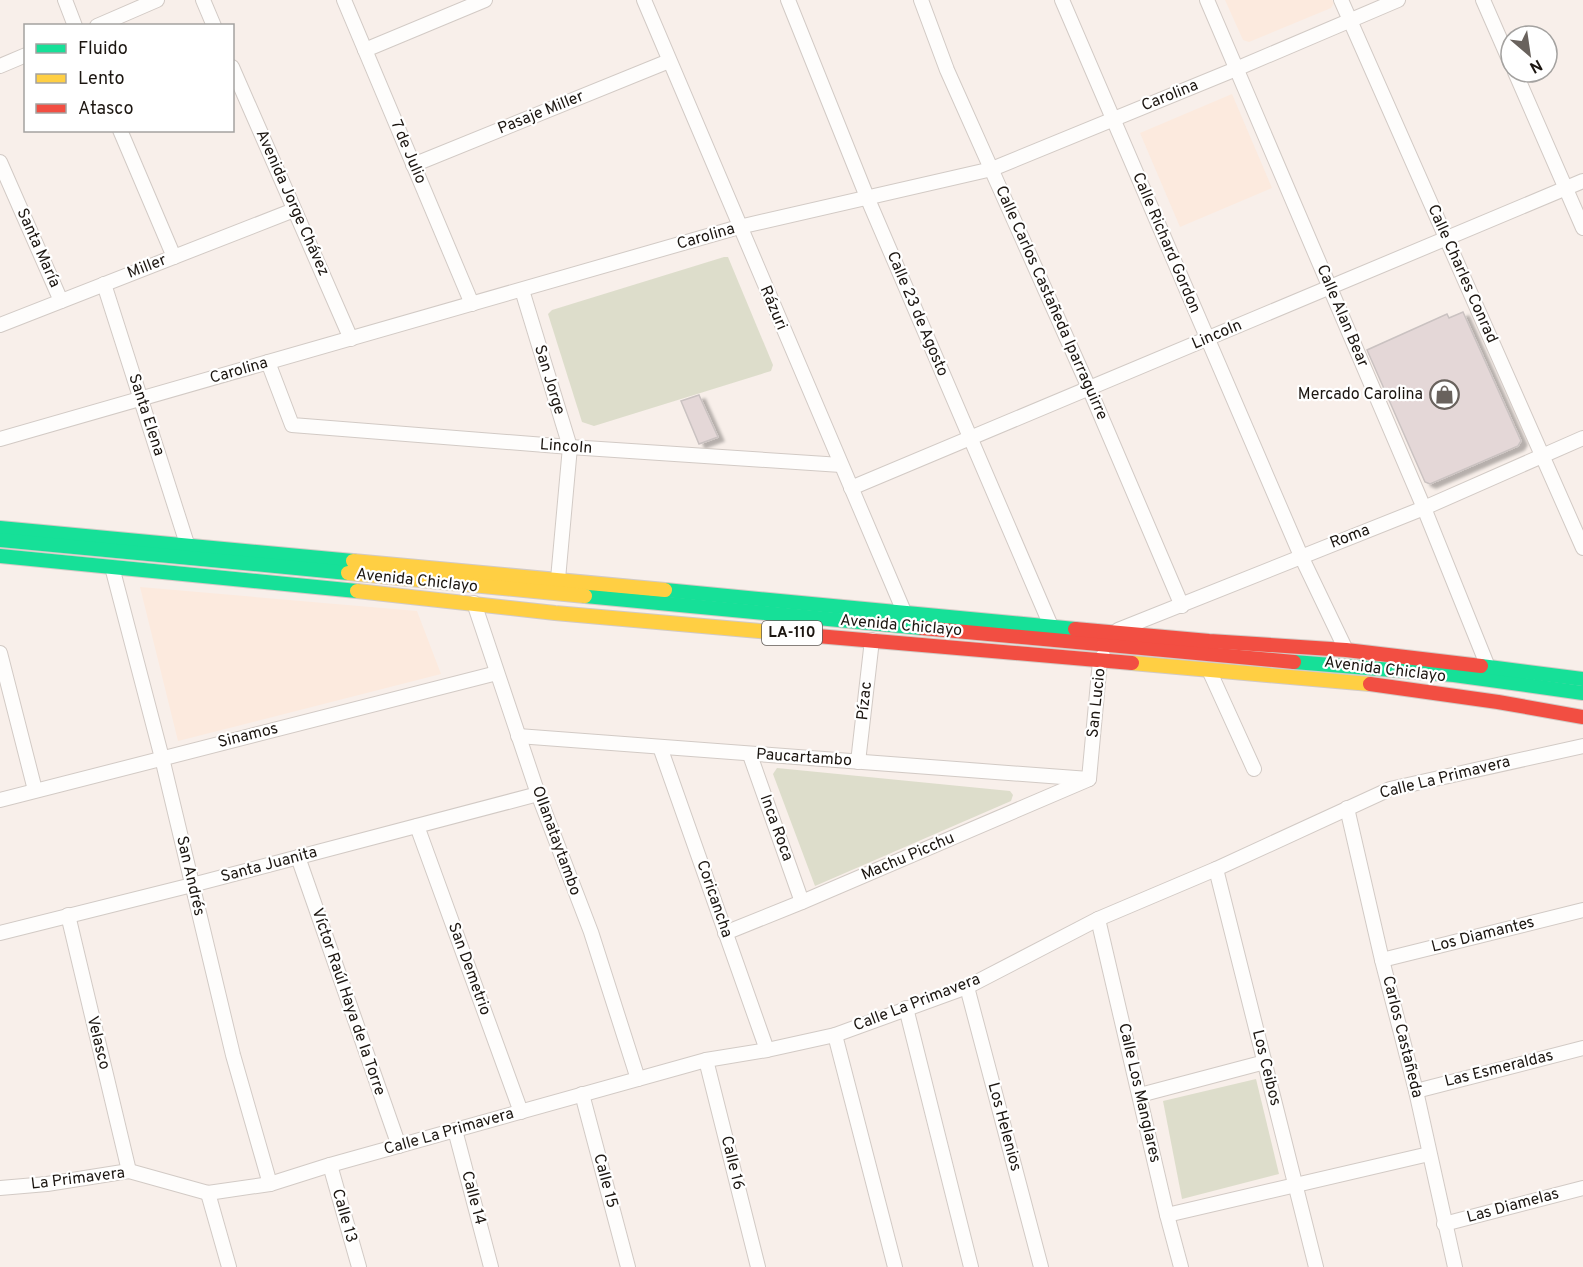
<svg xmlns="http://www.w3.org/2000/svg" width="1583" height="1267" viewBox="0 0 1583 1267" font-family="Overpass,sans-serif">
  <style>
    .built { fill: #fceade }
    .green { fill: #ddddcb }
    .building { fill: #e4d7d7; stroke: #cac2c1; stroke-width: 1.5; filter: url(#shadow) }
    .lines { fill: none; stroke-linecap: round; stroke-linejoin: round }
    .street-casing { stroke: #d2cac5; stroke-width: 16 }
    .fast-casing { stroke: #d2cac5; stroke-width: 16 }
    .slow-casing { stroke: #d2cac5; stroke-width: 16 }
    .jam-casing { stroke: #d2cac5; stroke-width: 16 }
    .street { stroke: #fefdfc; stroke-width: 14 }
    .fast { stroke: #16e098; stroke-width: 14 }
    .slow { stroke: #ffcf43; stroke-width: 14 }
    .jam { stroke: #f24e42; stroke-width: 14 }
    .labels { text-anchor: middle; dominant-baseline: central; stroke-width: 4.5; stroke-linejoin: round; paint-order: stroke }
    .shield { fill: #fff; stroke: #605c58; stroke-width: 1.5 }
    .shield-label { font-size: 15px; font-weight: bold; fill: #1c1611 }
    .street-label { font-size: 16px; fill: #1c1611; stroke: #fff }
    .poi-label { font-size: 16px; fill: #1c1611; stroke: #fff; text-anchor: end }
  </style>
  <defs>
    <filter id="shadow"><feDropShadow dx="6" dy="4" stdDeviation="1.5" flood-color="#0004"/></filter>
  </defs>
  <rect width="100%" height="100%" fill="#f8efea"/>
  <g class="built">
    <polygon points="1225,0 1332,0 1334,3 1331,8 1249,42 1243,40"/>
    <polygon points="1232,94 1272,188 1180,227 1140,133"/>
    <polygon points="140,587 417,611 441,674 178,741"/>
  </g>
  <g class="green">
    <polygon points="724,257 728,257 773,365 771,371 594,426 582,422 548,314 552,310"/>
    <polygon points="777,768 1010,791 1013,795 1011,801 815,886 773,774"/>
    <polygon points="1256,1079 1279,1174 1182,1199 1163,1101"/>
  </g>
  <g class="building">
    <polygon points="1463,312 1521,441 1518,446 1430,484 1425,482 1367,350 1447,314 1449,318"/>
    <polygon points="699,395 718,437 699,444 681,401"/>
  </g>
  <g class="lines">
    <defs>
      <g id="street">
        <polyline points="65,0 75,26"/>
        <polyline points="203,0 214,26"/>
        <polyline points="344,0 472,304"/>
        <polyline points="644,0 905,614"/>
        <polyline points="788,0 867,197 1051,626"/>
        <polyline points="921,0 947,70 1089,388 1182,606"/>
        <polyline points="1062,0 1301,556 1346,650"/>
        <polyline points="1207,0 1424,508 1488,667"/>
        <polyline points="1341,0 1583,548"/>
        <polyline points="1483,0 1511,64"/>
        <polyline points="97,26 157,0"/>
        <polyline points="365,50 485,0"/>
        <polyline points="0,66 26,55"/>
        <polyline points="232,67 351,339"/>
        <polyline points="1515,72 1583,228"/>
        <polyline points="120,130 174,257"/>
        <polyline points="0,162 61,301"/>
        <polyline points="413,165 669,61"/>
        <polyline points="104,284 188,547"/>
        <polyline points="522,290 570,447 558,579"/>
        <polyline points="0,325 294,210"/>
        <polyline points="268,362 292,425 570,447 841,465"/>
        <polyline points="0,439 739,227 992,169 1236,69 1398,0"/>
        <polyline points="851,488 1583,181"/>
        <polyline points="112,567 162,758 233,1055 270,1184"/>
        <polyline points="474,603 538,794 591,932 638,1079"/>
        <polyline points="1118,630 1424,508 1583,438"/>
        <polyline points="0,653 35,790"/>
        <polyline points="1209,670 1254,769"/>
        <polyline points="518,736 1089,779"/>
        <polyline points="660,747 767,1050"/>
        <polyline points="750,755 802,902"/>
        <polyline points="858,762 872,640"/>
        <polyline points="1089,779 1100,661 1103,656"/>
        <polyline points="0,800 497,673"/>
        <polyline points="1347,808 1382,960 1416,1091 1455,1267"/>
        <polyline points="417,826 521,1112"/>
        <polyline points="298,857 399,1146"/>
        <polyline points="1216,869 1316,1267"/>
        <polyline points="68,915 129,1171"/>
        <polyline points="1098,919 1167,1215 1181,1267"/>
        <polyline points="0,933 192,885 538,794"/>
        <polyline points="725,933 802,902 1087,780"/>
        <polyline points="1382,960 1583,910"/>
        <polyline points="967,987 1041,1267"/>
        <polyline points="906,1008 971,1267"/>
        <polyline points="835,1035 895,1267"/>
        <polyline points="706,1060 758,1267"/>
        <polyline points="1416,1091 1583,1048"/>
        <polyline points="582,1094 628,1267"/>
        <polyline points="1140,1095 1265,1062"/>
        <polyline points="455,1130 491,1267"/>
        <polyline points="330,1165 359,1267"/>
        <polyline points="0,1188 47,1184 129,1171 208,1193 270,1184 330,1165 706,1060 767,1050 835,1035 967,987 1098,919 1216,869 1390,789 1583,746"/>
        <polyline points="208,1193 229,1267"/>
        <polyline points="1167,1215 1429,1154"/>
        <polyline points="1444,1224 1583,1188"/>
      </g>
      <g id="fast">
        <polyline points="0,528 353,561"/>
        <polyline points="0,540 348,573"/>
        <polyline points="0,556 357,591"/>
        <polyline points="665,590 1075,629"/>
        <polyline points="585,596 922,628"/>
        <polyline points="1294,662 1454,675 1583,693"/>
        <polyline points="1481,666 1583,679"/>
      </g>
      <g id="slow">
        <polyline points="353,561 665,590"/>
        <polyline points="348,573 585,596"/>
        <polyline points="357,591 555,613 794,634"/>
        <polyline points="1132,663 1370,684"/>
      </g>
      <g id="jam">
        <polyline points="922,628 1294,662"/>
        <polyline points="1075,629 1209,641 1346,650 1481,666"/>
        <polyline points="794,634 1132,663"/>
        <polyline points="1370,684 1498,702 1583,717"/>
      </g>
    </defs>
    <use href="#street" class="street-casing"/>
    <use href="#fast" class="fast-casing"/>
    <use href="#slow" class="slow-casing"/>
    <use href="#jam" class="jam-casing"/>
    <use href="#street" class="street"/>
    <use href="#fast" class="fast"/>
    <use href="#slow" class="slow"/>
    <use href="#jam" class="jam"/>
  </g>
  <defs>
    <symbol id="shop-ring" viewBox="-11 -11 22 22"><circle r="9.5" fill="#fff" stroke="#69625d" stroke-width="1.5"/><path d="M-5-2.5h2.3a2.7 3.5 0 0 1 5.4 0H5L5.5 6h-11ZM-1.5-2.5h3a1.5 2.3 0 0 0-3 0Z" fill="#69625d"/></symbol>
  </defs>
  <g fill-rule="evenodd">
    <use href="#shop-ring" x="1428" y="378" width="33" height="33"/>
  </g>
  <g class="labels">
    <rect class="shield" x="762" y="621" width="60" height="24" rx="4.5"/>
    <g class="shield-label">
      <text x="792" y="633">LA-110</text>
    </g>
    <g class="street-label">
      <text transform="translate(1170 96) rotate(-22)">Carolina</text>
      <text transform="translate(541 113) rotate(-22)">Pasaje Miller</text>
      <text transform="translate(408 152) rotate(67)">7 de Julio</text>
      <text transform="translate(292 203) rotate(66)">Avenida Jorge Chávez</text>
      <text transform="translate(706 237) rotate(-16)">Carolina</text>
      <text transform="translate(1166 243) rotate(67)">Calle Richard Gordon</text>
      <text transform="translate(38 248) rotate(66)">Santa María</text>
      <text transform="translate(147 267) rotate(-21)">Miller</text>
      <text transform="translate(1462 274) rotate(66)">Calle Charles Conrad</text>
      <text transform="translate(1051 303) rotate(66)">Calle Carlos Castañeda Iparraguirre</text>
      <text transform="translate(773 308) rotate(67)">Rázuri</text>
      <text transform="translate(917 314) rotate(67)">Calle 23 de Agosto</text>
      <text transform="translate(1342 316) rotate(67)">Calle Alan Bear</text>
      <text transform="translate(1217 335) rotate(-23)">Lincoln</text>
      <text transform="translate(239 371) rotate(-16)">Carolina</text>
      <text transform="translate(549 380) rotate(73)">San Jorge</text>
      <text transform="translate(146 415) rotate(72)">Santa Elena</text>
      <text transform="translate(566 447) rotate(4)">Lincoln</text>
      <text transform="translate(1350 537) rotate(-21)">Roma</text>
      <text transform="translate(417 581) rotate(6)">Avenida Chiclayo</text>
      <text transform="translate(901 626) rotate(5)">Avenida Chiclayo</text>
      <text transform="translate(1385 670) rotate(7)">Avenida Chiclayo</text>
      <text transform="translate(865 701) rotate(-84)">Pízac</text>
      <text transform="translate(1097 703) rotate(-84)">San Lucio</text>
      <text transform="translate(248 736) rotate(-14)">Sinamos</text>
      <text transform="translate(804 758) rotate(4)">Paucartambo</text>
      <text transform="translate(1445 778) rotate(-14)">Calle La Primavera</text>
      <text transform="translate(776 828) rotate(70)">Inca Roca</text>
      <text transform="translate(556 841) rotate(70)">Ollanataytambo</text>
      <text transform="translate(908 857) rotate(-23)">Machu Picchu</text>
      <text transform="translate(269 865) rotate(-15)">Santa Juanita</text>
      <text transform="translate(190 876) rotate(77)">San Andrés</text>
      <text transform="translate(714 899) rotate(71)">Coricancha</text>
      <text transform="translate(1483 935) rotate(-14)">Los Diamantes</text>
      <text transform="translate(469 969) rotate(70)">San Demetrio</text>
      <text transform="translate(348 1002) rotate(71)">Víctor Raúl Haya de la Torre</text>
      <text transform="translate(917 1003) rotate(-21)">Calle La Primavera</text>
      <text transform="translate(1402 1037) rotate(76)">Carlos Castañeda</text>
      <text transform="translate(98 1043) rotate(76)">Velasco</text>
      <text transform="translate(1266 1068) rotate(76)">Los Ceibos</text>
      <text transform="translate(1499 1069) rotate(-14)">Las Esmeraldas</text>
      <text transform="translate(1139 1093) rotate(77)">Calle Los Manglares</text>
      <text transform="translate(1004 1127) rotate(75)">Los Helenios</text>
      <text transform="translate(449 1132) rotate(-16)">Calle La Primavera</text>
      <text transform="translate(732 1163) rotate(76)">Calle 16</text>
      <text transform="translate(78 1179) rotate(-7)">La Primavera</text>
      <text transform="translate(605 1181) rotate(75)">Calle 15</text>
      <text transform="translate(473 1198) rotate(75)">Calle 14</text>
      <text transform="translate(1513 1206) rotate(-15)">Las Diamelas</text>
      <text transform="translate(344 1216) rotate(74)">Calle 13</text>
    </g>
    <g class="poi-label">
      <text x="1423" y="395">Mercado Carolina</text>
    </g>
  </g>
  <rect x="24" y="24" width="210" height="108" fill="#ffffff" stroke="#a4a2a0" stroke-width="1.5"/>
  <rect x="36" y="44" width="30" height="9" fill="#16e098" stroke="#a4a2a0" stroke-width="1.5"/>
  <text x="78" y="54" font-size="18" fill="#1c1611">Fluido</text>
  <rect x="36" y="74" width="30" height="9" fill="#ffcf43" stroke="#a4a2a0" stroke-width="1.5"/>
  <text x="78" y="84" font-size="18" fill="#1c1611">Lento</text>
  <rect x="36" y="104" width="30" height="9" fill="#f24e42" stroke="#a4a2a0" stroke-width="1.5"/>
  <text x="78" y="114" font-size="18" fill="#1c1611">Atasco</text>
  <g transform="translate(1529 54) rotate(151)"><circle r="28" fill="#ffffff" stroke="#a4a2a0" stroke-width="1.5"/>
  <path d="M0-4.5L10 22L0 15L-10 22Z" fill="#69625d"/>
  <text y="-9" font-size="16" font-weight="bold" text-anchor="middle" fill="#1c1611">N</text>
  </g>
</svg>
